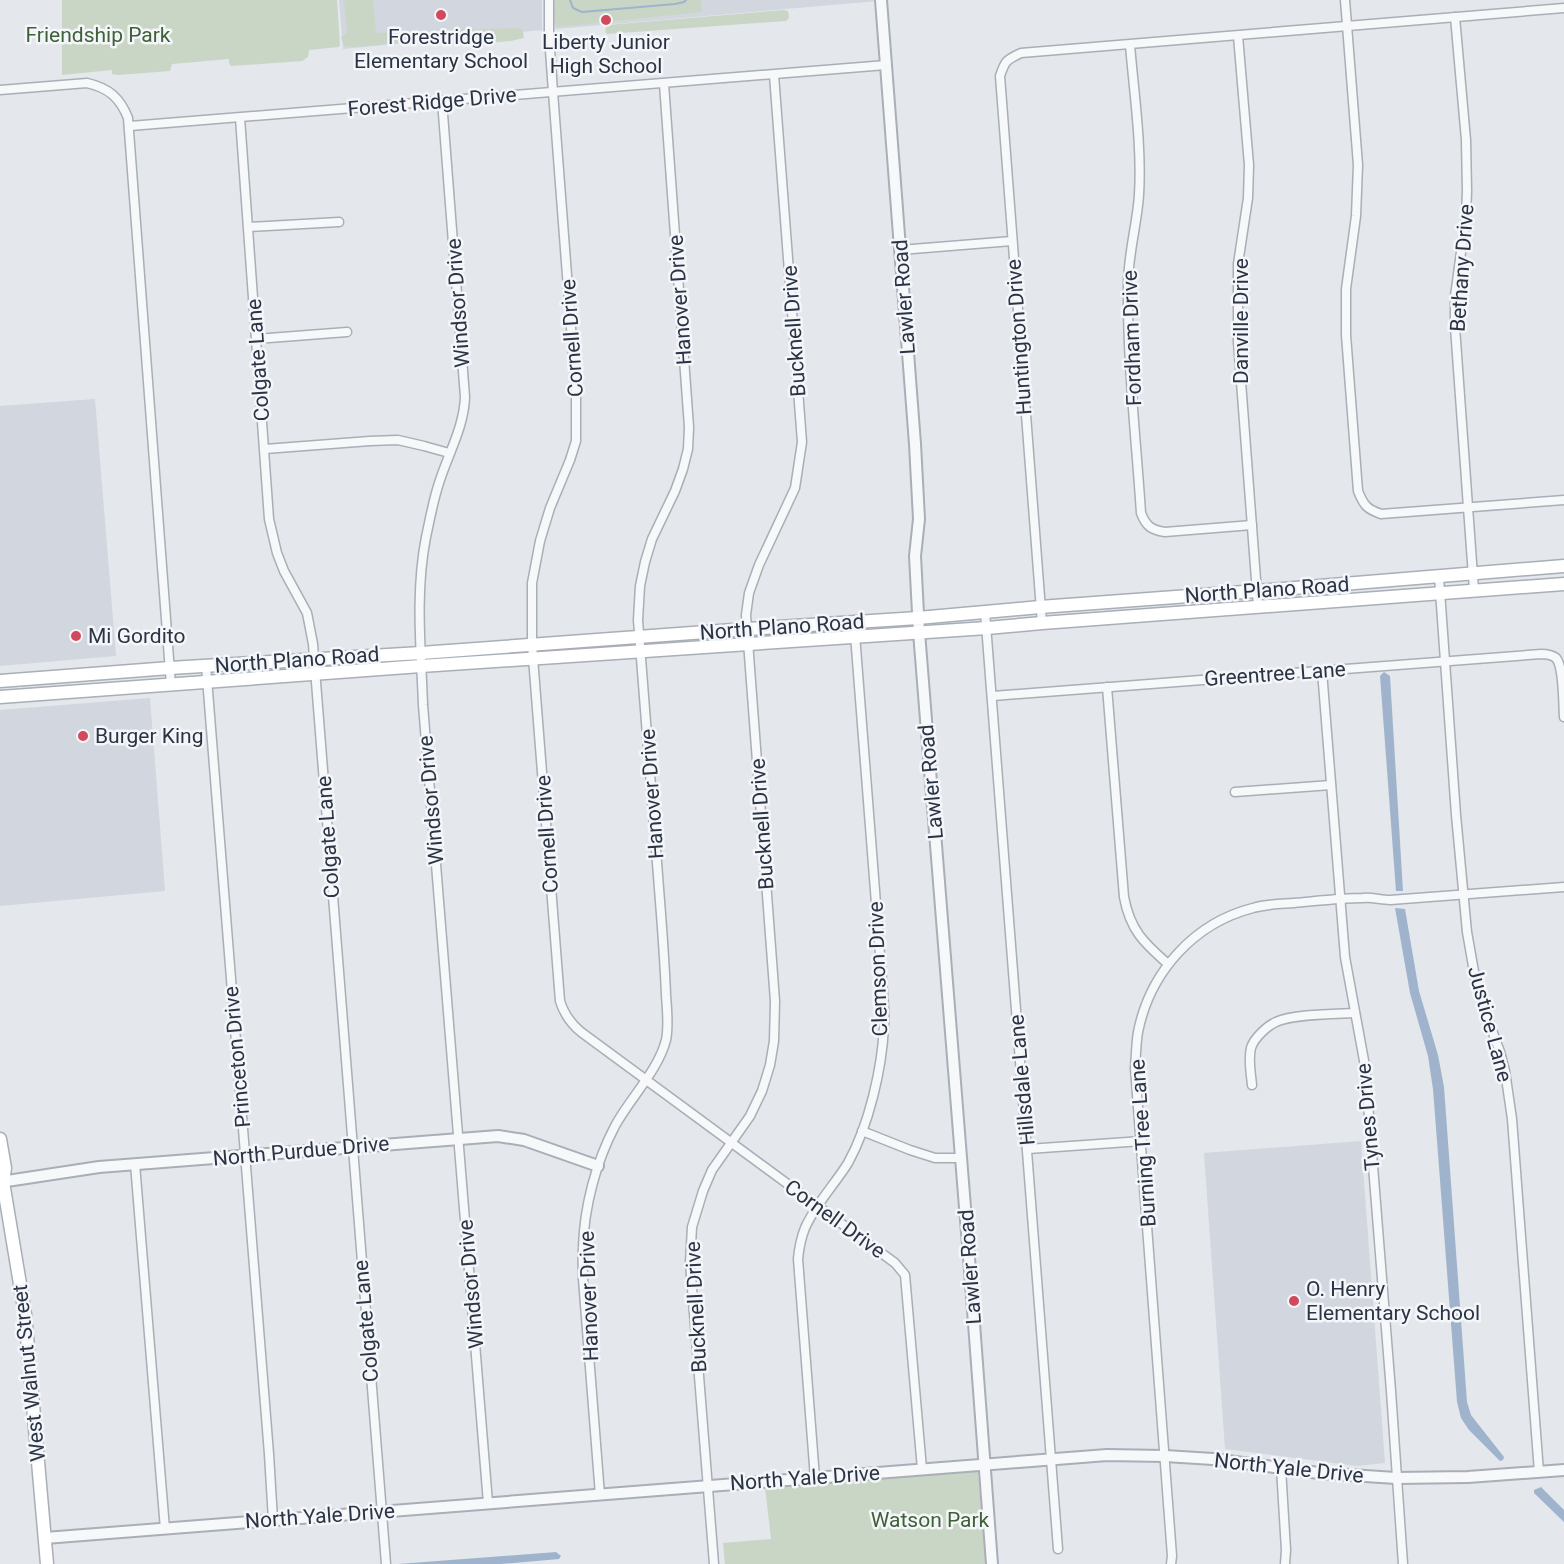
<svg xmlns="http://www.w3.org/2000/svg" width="1564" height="1564" viewBox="0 0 1564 1564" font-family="Roboto,sans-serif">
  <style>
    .built { fill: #d2d6de }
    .green { fill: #c9d6c5 }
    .water { fill: #9fb4cc }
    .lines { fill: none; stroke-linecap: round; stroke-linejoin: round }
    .stream { stroke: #9fb4cc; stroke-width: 2 }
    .minor-casing { stroke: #a9aeb7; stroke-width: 11 }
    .tertiary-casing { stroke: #a9aeb7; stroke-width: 14 }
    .secondary-casing { stroke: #a9aeb7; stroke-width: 15 }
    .minor { stroke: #f7f8fa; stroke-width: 8 }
    .tertiary { stroke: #f7f8fa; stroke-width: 10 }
    .secondary { stroke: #fff; stroke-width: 12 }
    .poi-dot { fill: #d1495b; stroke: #f4f6f9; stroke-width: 2 }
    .labels { text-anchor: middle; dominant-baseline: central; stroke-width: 5; stroke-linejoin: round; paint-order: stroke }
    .park-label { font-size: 21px; fill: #3f6138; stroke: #f4f6f9 }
    .poi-label { font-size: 21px; fill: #2b3445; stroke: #f4f6f9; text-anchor: start }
    .street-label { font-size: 21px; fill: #2b3445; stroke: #f4f6f9 }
  </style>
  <rect width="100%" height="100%" fill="#e4e7ec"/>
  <g class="built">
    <polygon points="339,0 542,0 542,30 343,49"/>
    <polygon points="554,0 878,0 878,1 555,29 553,11"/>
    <polygon points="95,399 116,656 0,666 0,406"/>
    <polygon points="150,698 165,891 0,906 0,710"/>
    <polygon points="1361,1141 1385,1463 1357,1466 1225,1449 1204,1153"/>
  </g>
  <g class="green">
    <polygon points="62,0 337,0 340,45 339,47 309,50 308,57 302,61 231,66 229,63 229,59 172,64 170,71 118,75 112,74 112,70 62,75"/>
    <polygon points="344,0 373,0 376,33 395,32 402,35 403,40 397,43 354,47 344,46 341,37 347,33"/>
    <polygon points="555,0 701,0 702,12 556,27 554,14"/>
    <polygon points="784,10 788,11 789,18 786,21 607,34 605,31 607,25"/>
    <polygon points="520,28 523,31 524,38 511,41 451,46 447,44 448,35 453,30"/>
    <polygon points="978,1471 986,1564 725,1564 723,1543 771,1539 765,1487"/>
  </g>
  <g class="water">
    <polygon points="1384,672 1390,676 1403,891 1396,891 1380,676"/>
    <polygon points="1395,908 1405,909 1419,991 1438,1055 1444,1087 1467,1402 1471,1415 1504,1457 1503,1460 1500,1461 1469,1430 1461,1418 1457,1402 1433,1089 1428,1056 1410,993"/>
    <polygon points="1541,1487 1564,1510 1564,1522 1534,1493 1534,1490"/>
    <polygon points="556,1552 561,1556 559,1559 501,1564 398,1564"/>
  </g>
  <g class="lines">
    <polyline class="stream" points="570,0 573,8 582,12 675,4 684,2 686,0"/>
    <defs>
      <g id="minor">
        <path d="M549,0v36l4,56 23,301v48l-6,19 -20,48 -10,33 -8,42v62l28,356c4,13 10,22 21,31l314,231 10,12 17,194"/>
        <path d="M1345,0l13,165 -2,51 -10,73v46l12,156c6,15 9,18 23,23l183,-14"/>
        <polyline points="1455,17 1466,140 1467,191 1466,216 1455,296 1455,327 1474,590"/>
        <polyline points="1238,36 1249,165 1248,198 1238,264 1238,342 1258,606"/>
        <path d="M1130,45c4,48 12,101 9,150 -2,30 -11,59 -11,90 -1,76 8,152 13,228 5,13 10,17 24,19l87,-7"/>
        <path d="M0,90l87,-7c22,5 33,15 41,35l43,567"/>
        <path d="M442,101l23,296c-1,30 -17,57 -26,86 -6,18 -9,36 -13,54 -11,56 -5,112 -3,168l65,798"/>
        <polyline points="240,118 269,519 277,553 284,571 307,613 313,644 386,1564"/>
        <polyline points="130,126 886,65"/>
        <polyline points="249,227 339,222"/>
        <polyline points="900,250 1012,241"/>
        <polyline points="256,339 347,332"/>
        <polyline points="265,449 370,441 398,440 424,446 449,453"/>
        <polyline points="1439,577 1456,815 1467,932 1476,983 1483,1006 1500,1052 1505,1071 1512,1119 1539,1472"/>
        <polyline points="985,612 1058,1549"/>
        <path d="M1042,623l-42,-547c5,-15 6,-16 21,-23l543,-45"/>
        <polyline points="206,666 269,1454 273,1520"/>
        <polyline points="1322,671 1345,957 1365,1066 1391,1391 1403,1564"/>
        <path d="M1107,687l17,210c6,33 20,46 44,67"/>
        <path d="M993,696l548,-42c4,0 11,1 15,4 8,9 7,46 8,59"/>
        <polyline points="1235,792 1331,785"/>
        <path d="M1252,1085c-1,-11 -4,-26 -1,-37 3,-10 16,-22 25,-26 16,-8 59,-8 79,-9"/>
        <polyline points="862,1131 910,1150 935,1158 961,1158"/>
        <polyline points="1028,1149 1142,1141"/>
        <polyline points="135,1164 165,1529"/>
        <polyline points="1281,1468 1286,1550 1285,1564"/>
        <path d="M815,1478l-17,-219c1,-11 3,-21 7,-31 10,-23 30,-44 43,-65 21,-38 34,-94 36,-137 1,-15 -1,-31 -2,-46l-28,-358"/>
        <path d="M600,1495l-17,-216c0,-10 -1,-21 0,-31 1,-41 13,-86 32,-122 15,-28 43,-55 51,-86 3,-14 1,-30 0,-45 -1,-27 -3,-54 -5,-81 -8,-98 -15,-196 -23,-294l2,-34 5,-24 7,-23 23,-48 8,-22 5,-20 1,-22 -25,-343"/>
        <polyline points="714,1564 690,1263 692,1227 703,1191 712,1170 750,1116 762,1091 770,1065 774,1041 775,1001 746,615 749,593 759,565 795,488 802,442 774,75"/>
        <path d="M1171,1564l1,-8 -37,-488c1,-12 1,-24 3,-36 12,-60 56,-109 115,-124 13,-4 28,-4 41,-5 23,-2 46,-5 69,-5 9,-1 18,2 27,2l174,-13"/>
      </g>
      <g id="tertiary">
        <polyline points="881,0 915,444 919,519 915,556 919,632 970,1270 992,1564"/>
        <polyline points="0,1182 99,1167 498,1136 524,1140 598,1166"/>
        <polyline points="45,1538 1107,1455 1165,1456 1213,1459 1319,1473 1396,1478 1468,1477 1564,1470"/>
      </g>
      <g id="secondary">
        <polyline points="0,681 170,668 421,653 747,629 918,618 1040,607 1257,591 1564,566"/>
        <polyline points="0,697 421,666 987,628 1042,623 1564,584"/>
        <polyline points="0,1139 5,1168 3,1182 25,1314 47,1564"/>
      </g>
    </defs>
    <use href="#minor" class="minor-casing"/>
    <use href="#tertiary" class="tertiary-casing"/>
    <use href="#secondary" class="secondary-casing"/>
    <use href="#minor" class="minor"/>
    <use href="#tertiary" class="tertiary"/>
    <use href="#secondary" class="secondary"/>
  </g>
  <g class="poi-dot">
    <circle cx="441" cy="15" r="6"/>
    <circle cx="606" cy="20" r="6"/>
    <circle cx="76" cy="636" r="6"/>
    <circle cx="83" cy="736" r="6"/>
    <circle cx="1294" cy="1301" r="6"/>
  </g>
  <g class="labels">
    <g class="park-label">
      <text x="98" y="35">Friendship Park</text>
      <text x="930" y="1520">Watson Park</text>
    </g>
    <g class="poi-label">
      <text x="441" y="37" text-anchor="middle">Forestridge<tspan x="441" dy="24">Elementary School</tspan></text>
      <text x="606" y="42" text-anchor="middle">Liberty Junior<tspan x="606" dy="24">High School</tspan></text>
      <text x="88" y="636">Mi Gordito</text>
      <text x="95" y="736">Burger King</text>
      <text x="1306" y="1289">O. Henry<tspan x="1306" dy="24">Elementary School</tspan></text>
    </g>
    <g class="street-label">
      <text transform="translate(432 102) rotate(-5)">Forest Ridge Drive</text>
      <text transform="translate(1462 268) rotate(-86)">Bethany Drive</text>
      <text transform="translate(904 297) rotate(-94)">Lawler Road</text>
      <text transform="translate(680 300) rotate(-94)">Hanover Drive</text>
      <text transform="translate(458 303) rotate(-94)">Windsor Drive</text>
      <text transform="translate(1241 321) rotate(-90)">Danville Drive</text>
      <text transform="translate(794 331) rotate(-94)">Bucknell Drive</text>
      <text transform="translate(1019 337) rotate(-94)">Huntington Drive</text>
      <text transform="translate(572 338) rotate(-94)">Cornell Drive</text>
      <text transform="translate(1132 338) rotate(-92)">Fordham Drive</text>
      <text transform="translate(258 360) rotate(-94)">Colgate Lane</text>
      <text transform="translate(1267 590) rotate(-4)">North Plano Road</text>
      <text transform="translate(782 627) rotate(-4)">North Plano Road</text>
      <text transform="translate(297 660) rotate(-4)">North Plano Road</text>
      <text transform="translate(1275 674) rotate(-4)">Greentree Lane</text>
      <text transform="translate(931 782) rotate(-95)">Lawler Road</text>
      <text transform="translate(652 794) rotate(-94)">Hanover Drive</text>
      <text transform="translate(431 800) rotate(-95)">Windsor Drive</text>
      <text transform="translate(762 824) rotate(-94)">Bucknell Drive</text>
      <text transform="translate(547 834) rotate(-94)">Cornell Drive</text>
      <text transform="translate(328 837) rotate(-94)">Colgate Lane</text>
      <text transform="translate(878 969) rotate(-92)">Clemson Drive</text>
      <text transform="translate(1490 1024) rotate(75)">Justice Lane</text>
      <text transform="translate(237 1057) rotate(-95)">Princeton Drive</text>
      <text transform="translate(1022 1080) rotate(-95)">Hillsdale Lane</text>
      <text transform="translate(1368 1117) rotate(-95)">Tynes Drive</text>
      <text transform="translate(1143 1143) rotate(-94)">Burning Tree Lane</text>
      <text transform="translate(301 1151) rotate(-5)">North Purdue Drive</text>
      <text transform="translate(835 1219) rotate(36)">Cornell Drive</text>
      <text transform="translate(970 1267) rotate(-94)">Lawler Road</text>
      <text transform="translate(471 1284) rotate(-95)">Windsor Drive</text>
      <text transform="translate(589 1296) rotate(-92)">Hanover Drive</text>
      <text transform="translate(696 1307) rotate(-93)">Bucknell Drive</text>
      <text transform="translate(366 1321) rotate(-95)">Colgate Lane</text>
      <text transform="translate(29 1373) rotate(-96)">West Walnut Street</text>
      <text transform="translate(1289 1468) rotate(6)">North Yale Drive</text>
      <text transform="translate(805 1478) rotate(-4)">North Yale Drive</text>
      <text transform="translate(320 1516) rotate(-4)">North Yale Drive</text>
    </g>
  </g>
</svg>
